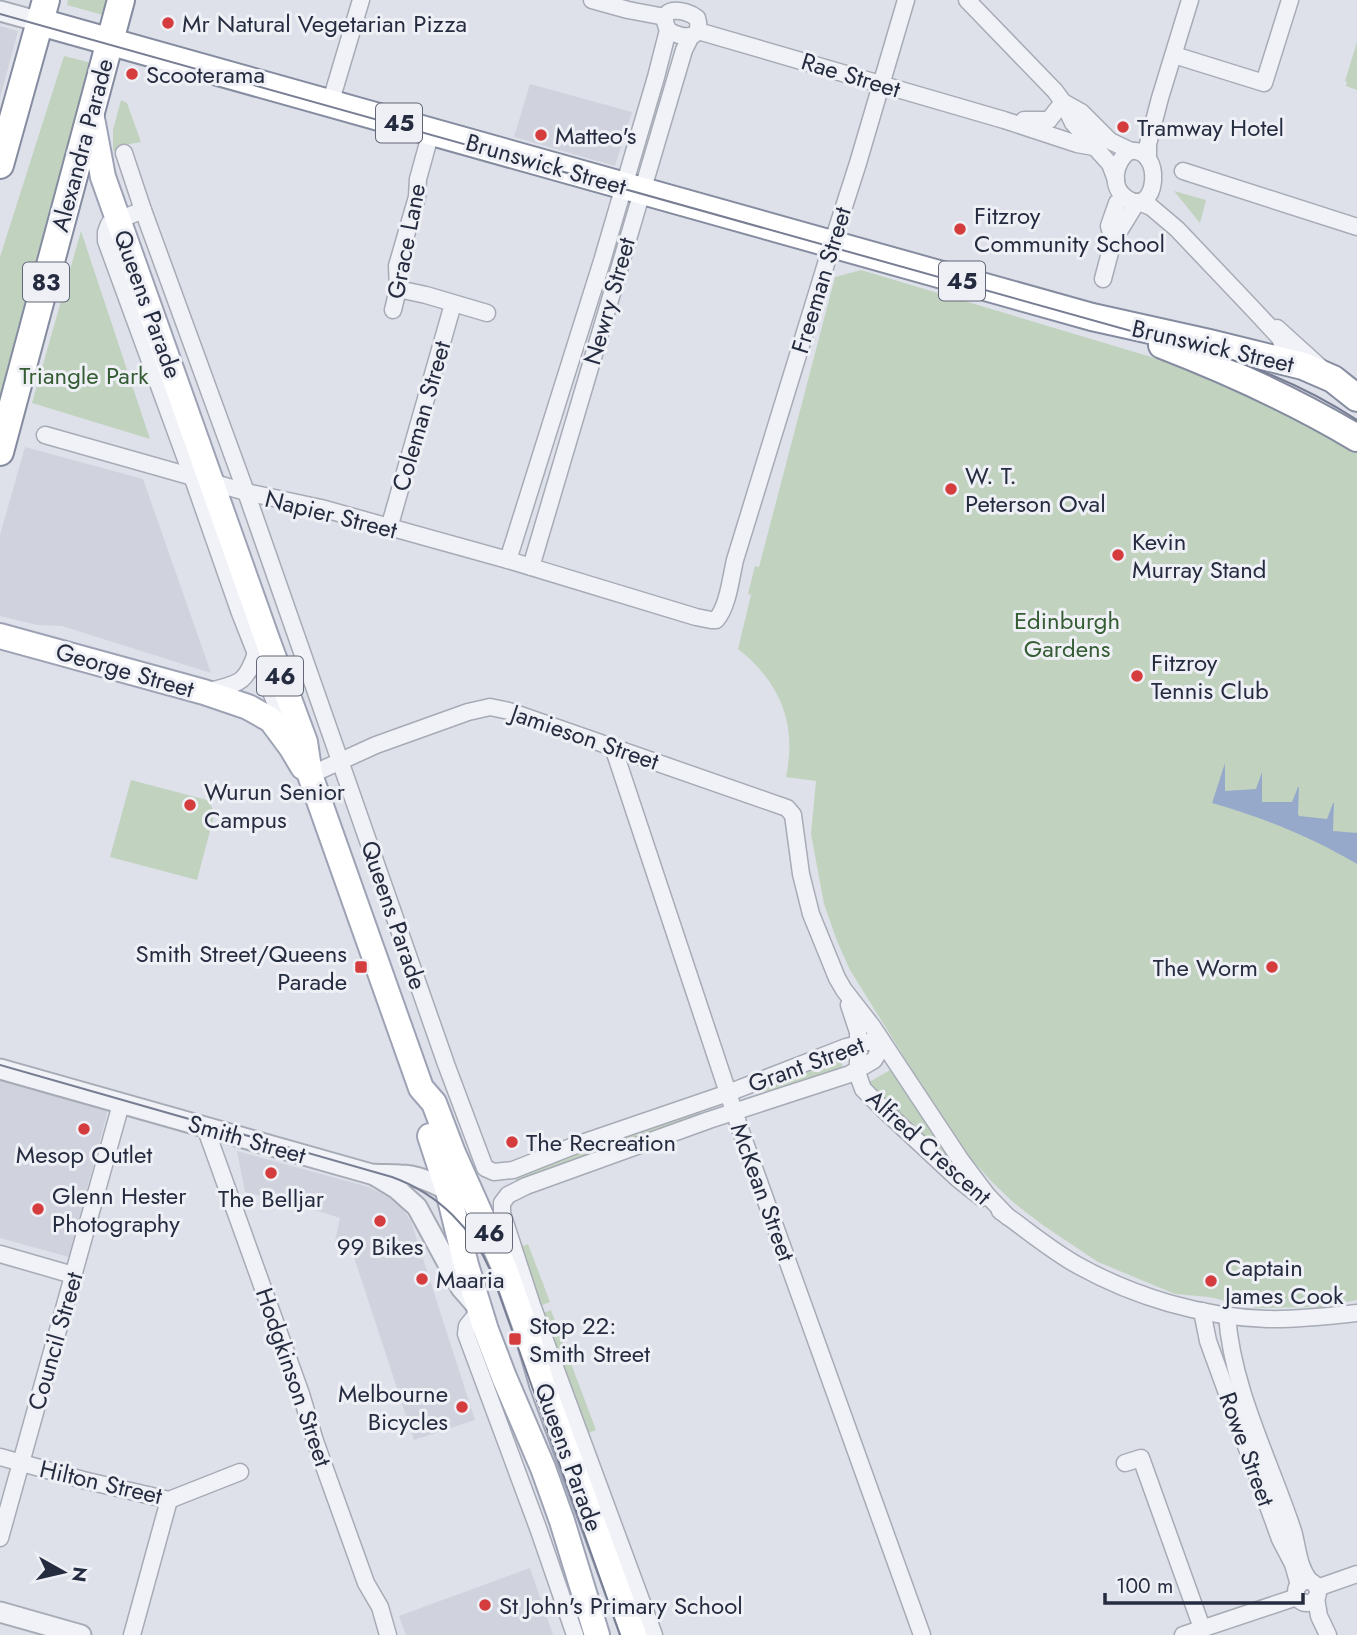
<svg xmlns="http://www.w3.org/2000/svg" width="1357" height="1635" viewBox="0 0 1357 1635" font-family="Jost,sans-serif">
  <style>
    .built { fill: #d0d3de }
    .green { fill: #c1d3bf }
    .water { fill: #97a9cb }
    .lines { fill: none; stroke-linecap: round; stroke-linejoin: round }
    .minor-casing { stroke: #a7abb6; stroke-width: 19 }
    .tertiary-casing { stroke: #a7abb6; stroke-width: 23 }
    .primary-casing { stroke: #9da3b5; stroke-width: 28 }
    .trunk-casing { stroke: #858ca0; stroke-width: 30 }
    .minor { stroke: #f1f2f7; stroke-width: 16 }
    .tertiary { stroke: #f1f2f7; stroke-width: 19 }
    .primary { stroke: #fff; stroke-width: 24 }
    .trunk { stroke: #fff; stroke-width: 26 }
    .tram { stroke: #777d93; stroke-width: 2 }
    .poi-dot { fill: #d53c3d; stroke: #eef0f6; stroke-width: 2.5 }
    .labels { text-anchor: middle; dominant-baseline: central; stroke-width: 6; stroke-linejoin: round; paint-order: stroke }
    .shield { fill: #eef0f6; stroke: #626777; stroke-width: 2 }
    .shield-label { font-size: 23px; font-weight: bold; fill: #262c40 }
    .poi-label { font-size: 24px; fill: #262c40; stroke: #eef0f6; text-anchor: start }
    .street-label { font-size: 24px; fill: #262c40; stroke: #eef0f6 }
    .park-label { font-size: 24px; fill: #355d33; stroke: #eef0f6 }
  </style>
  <rect width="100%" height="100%" fill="#dee1e9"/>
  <g class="built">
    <polygon points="0,26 18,31 0,98"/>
    <polygon points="530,84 632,112 615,166 514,137"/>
    <polygon points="25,447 143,479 211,673 62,626 37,625 0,616 0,535"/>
    <polygon points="0,1079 108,1110 69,1257 0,1238"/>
    <polygon points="237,1151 369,1187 398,1202 411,1221 475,1420 414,1440 351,1248 335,1241 340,1218 302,1206 245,1192"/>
    <polygon points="530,1568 553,1635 406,1635 399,1616"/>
  </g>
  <g class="green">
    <polygon points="68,0 107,0 103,15 67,5"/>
    <polygon points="1357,42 1357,90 1346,86 1347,82 1345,81"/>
    <polygon points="64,56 96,64 8,395 0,393 0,257"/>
    <polygon points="121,100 127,103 141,142 125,145 113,151 113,130"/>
    <polygon points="1174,191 1206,200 1200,223"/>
    <polygon points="81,231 150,439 32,403"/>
    <path d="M861,270l317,95 75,31 104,55v849l-34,7 -66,1 -48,-11 -34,-3 -77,-32 -54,-36 -30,-23 -23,-22 -22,-25 -55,-83 -64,-103 -13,-29 -13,-37 -13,-70 5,-53 -30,-4c11,-53 -5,-94 -48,-128l13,-54 -3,-1 7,-28 4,1 76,-290z"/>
    <polygon points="131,780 207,800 215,812 197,880 110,857"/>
    <polygon points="843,1056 842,1069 763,1097 759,1086"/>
    <polygon points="892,1069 957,1165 956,1168 879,1094 869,1082"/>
    <polygon points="701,1110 700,1116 619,1144 615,1138"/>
    <polygon points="585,1150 587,1157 517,1182 514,1176"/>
    <polygon points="528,1244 550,1302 540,1306 518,1248"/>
    <polygon points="551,1310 596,1430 586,1434 541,1314"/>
  </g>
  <path class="water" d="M1225,763v28l31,-2 6,-17v30h30l6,-15h1l-1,27 1,2 28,3 6,-16h1l-1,28 24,2v31c-47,-28 -93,-46 -145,-61z"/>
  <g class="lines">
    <defs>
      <g id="minor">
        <polyline points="592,0 628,10 665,17"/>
        <polyline points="967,0 1055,91 1063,102 1073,123 1110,164 1116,180"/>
        <polyline points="698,31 1004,120 1077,144 1094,147"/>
        <polyline points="1174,55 1264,83 1290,0"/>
        <polyline points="1063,102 1081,112 1110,141 1131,151"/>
        <polyline points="330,104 361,0"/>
        <polyline points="1024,120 1049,120 1063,102"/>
        <path d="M1129,151c37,-5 28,70 -3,47 -17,-12 -11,-36 3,-47z"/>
        <polyline points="124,153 143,210 246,492 446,1064 485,1168 494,1172 513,1170 576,1145 728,1093 846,1047 880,1039 877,1055 874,1060 850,1074 709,1120 526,1186 508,1195 502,1203 502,1213 532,1305 654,1635"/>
        <polyline points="1148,159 1148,144 1160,98 1190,0"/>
        <polyline points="1183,171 1357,227"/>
        <polyline points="1139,202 1151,207 1177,229 1253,309 1280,338 1289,363"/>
        <polyline points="143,210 109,224 106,232 106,241 192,476 240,613 286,730"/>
        <polyline points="1113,241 1109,226 1117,203"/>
        <polyline points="1103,279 1113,241 1137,202"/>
        <polyline points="398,289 426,295 487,313"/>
        <polyline points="393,310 398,289 397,266 417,197 418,179 431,132"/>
        <polyline points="1277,328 1320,367"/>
        <path d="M45,435l201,57 75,16 187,52 188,57 15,3h5c12,-13 15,-43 19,-60l98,-319 25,-78 48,-163"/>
        <polyline points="389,528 453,304"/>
        <path d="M508,560l94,-299 54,-184 12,-47c-12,-25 16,-22 29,-12 7,23 -16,21 -29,12"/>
        <polyline points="531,567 684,50 691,36"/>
        <path d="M206,692c32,-9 39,-6 50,-39"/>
        <polyline points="613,747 740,1129 922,1635"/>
        <polyline points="310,775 376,745 468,712 490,707 509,711 787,808 793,815 801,874 811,914 837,978 844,990 872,1026 960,1159 987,1195 1008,1217"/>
        <polyline points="849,1005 858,1032 858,1075 863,1089 884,1110 958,1179 982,1198"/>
        <polyline points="205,1127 301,1394 315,1441 366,1583 380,1607 388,1635"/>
        <path d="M1000,1211c26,18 50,39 79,55 56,31 123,51 188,53 27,1 63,-3 90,-6"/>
        <polyline points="0,1254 73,1275"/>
        <polyline points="480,1310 467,1326 466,1334 538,1528 575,1635"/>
        <polyline points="1202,1311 1208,1341 1280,1539 1293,1564 1299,1585"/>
        <path d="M1227,1315c5,74 43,146 66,216 5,17 5,36 17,50"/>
        <polyline points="0,1457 83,1480 169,1500 240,1472"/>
        <polyline points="1125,1463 1141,1458 1202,1628"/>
        <polyline points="0,1538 121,1104"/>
        <circle cx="1307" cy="1592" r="11"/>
        <polyline points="1317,1588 1357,1574"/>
        <polyline points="1316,1598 1319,1616 1328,1635"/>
        <polyline points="132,1635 169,1500"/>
        <polyline points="1183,1635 1297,1597"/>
      </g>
      <g id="tertiary">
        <polyline points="0,11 40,22"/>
        <path d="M0,1069l371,105c10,1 19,0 29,1 20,0 39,10 55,20"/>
        <polyline points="374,1175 397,1189 417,1207 461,1288 474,1303"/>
        <polyline points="0,1612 81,1635"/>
      </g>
      <g id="primary">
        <polyline points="91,113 103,177 268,642 305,742 310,775 421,1088 434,1103 453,1153 504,1267 525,1326 542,1384 634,1635"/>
        <polyline points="0,636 204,692 248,707 271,720 291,747 303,767"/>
        <polyline points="430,1136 448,1191 466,1265 486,1330 504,1377 543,1468 562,1521 597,1635"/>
      </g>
      <g id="trunk">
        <polyline points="40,22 1092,317 1209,343 1303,366 1333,379 1357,398"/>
        <polyline points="0,165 46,0"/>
        <path d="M1162,345c67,26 133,56 195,93"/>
        <polyline points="0,452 121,0"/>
      </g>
    </defs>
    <use href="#minor" class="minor-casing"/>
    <use href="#tertiary" class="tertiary-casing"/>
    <use href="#primary" class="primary-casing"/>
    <use href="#trunk" class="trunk-casing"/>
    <use href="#minor" class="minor"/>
    <use href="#tertiary" class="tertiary"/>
    <use href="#primary" class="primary"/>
    <use href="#trunk" class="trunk"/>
    <g class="tram">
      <path d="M0,14l1224,343c47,16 92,36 133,63"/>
      <path d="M0,1065l392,112c47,17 81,52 100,97l128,361"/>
    </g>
  </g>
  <g class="poi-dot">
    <circle cx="168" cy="23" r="7"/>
    <circle cx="132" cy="74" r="7"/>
    <circle cx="1123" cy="127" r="7"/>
    <circle cx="541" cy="135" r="7"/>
    <circle cx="960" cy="229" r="7"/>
    <circle cx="951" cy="489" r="7"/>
    <circle cx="1118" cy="555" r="7"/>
    <circle cx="1137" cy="676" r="7"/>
    <circle cx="190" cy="805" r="7"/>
    <rect x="354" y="960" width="14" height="14" rx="3.5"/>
    <circle cx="1272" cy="967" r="7"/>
    <circle cx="84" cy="1129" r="7"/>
    <circle cx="512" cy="1142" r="7"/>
    <circle cx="271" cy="1173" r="7"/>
    <circle cx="38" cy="1209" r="7"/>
    <circle cx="380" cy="1221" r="7"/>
    <circle cx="422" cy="1279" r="7"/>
    <circle cx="1211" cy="1281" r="7"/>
    <rect x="508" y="1332" width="14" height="14" rx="3.5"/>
    <circle cx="462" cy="1407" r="7"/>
    <circle cx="485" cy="1605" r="7"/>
  </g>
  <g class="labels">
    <g class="shield">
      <rect x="376" y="103.5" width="46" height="39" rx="5"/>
      <rect x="939" y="261.5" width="46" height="39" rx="5"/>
      <rect x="23" y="262.5" width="46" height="39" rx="5"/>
      <rect x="257" y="656.5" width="46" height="39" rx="5"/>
      <rect x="466" y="1213.5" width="46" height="39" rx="5"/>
    </g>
    <g class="shield-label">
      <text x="399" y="123">45</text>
      <text x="962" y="281">45</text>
      <text x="46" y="282">83</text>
      <text x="280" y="676">46</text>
      <text x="489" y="1233">46</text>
    </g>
    <g class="poi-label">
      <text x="182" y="23">Mr Natural Vegetarian Pizza</text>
      <text x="146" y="74">Scooterama</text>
      <text x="1137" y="127">Tramway Hotel</text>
      <text x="555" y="135">Matteo's</text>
      <text x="974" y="215">Fitzroy<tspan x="974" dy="28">Community School</tspan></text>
      <text x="965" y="475">W. T.<tspan x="965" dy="28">Peterson Oval</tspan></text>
      <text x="1132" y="541">Kevin<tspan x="1132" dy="28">Murray Stand</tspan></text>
      <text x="1151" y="662">Fitzroy<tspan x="1151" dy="28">Tennis Club</tspan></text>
      <text x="204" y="791">Wurun Senior<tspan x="204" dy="28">Campus</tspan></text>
      <text x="347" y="953" text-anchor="end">Smith Street/Queens<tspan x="347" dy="28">Parade</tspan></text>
      <text x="1258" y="967" text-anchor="end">The Worm</text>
      <text x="526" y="1142">The Recreation</text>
      <text x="84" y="1154" text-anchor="middle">Mesop Outlet</text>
      <text x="52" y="1195">Glenn Hester<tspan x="52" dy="28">Photography</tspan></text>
      <text x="271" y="1198" text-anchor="middle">The Belljar</text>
      <text x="380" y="1246" text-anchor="middle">99 Bikes</text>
      <text x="1225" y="1267">Captain<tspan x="1225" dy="28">James Cook</tspan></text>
      <text x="436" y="1279">Maaria</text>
      <text x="529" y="1325">Stop 22:<tspan x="529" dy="28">Smith Street</tspan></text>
      <text x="448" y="1393" text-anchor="end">Melbourne<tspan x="448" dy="28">Bicycles</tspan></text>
      <text x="499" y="1605">St John's Primary School</text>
    </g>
    <g class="street-label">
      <text transform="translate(851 75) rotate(17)">Rae Street</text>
      <text transform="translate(82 145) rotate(-75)">Alexandra Parade</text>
      <text transform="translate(546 164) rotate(16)">Brunswick Street</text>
      <text transform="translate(406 241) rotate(-79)">Grace Lane</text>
      <text transform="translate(821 280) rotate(-73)">Freeman Street</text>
      <text transform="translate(609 301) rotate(-74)">Newry Street</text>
      <text transform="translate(148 304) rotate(70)">Queens Parade</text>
      <text transform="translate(1213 346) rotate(13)">Brunswick Street</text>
      <text transform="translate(421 416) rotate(-74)">Coleman Street</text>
      <text transform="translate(331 514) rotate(14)">Napier Street</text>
      <text transform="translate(125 670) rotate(16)">George Street</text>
      <text transform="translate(585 737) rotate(19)">Jamieson Street</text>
      <text transform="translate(394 915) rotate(71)">Queens Parade</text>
      <text transform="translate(806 1064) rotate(-20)">Grant Street</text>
      <text transform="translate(247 1139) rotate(16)">Smith Street</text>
      <text transform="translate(929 1147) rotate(42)">Alfred Crescent</text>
      <text transform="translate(763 1192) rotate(70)">McKean Street</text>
      <text transform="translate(55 1341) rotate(-74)">Council Street</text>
      <text transform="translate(294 1377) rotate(71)">Hodgkinson Street</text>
      <text transform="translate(1247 1449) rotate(70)">Rowe Street</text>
      <text transform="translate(569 1457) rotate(70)">Queens Parade</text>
      <text transform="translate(101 1482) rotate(13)">Hilton Street</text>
    </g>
    <g class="park-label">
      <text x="84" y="375">Triangle Park</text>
      <text x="1067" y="620">Edinburgh<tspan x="1067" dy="28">Gardens</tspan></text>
    </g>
  </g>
  <g transform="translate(63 1572) rotate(98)" stroke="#eef0f6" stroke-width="5" paint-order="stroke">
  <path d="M0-5L12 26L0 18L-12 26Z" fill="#262c40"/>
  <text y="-10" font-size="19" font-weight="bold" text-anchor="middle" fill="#262c40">N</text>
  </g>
  <path d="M1105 1593v10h198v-10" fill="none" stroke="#262c40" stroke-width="3.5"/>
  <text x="1116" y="1593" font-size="21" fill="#262c40" stroke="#eef0f6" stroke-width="5" paint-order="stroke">100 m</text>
</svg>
